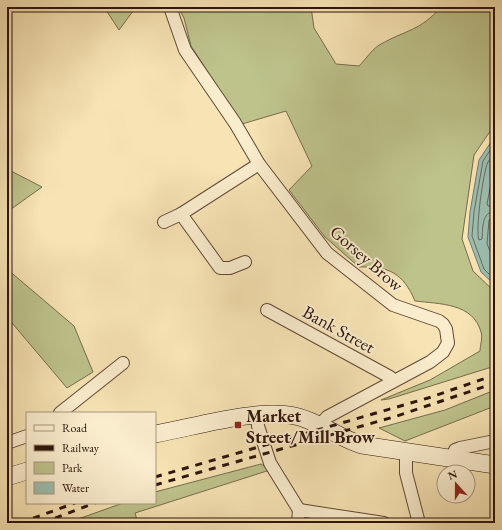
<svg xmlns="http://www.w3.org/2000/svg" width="502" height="530" viewBox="0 0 502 530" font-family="'EB Garamond',serif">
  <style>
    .green { fill: #bec38c; stroke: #766c4c }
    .water { fill: #9dbeb0; stroke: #707a6e }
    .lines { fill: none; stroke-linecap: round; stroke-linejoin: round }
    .shore { stroke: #656a5e; stroke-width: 1 }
    .street-casing { stroke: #604836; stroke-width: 14 }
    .secondary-casing { stroke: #2d150c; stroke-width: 18 }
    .street { stroke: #faedce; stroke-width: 12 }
    .secondary { stroke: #faedce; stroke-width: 17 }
    .rail { stroke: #2d150c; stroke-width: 3; stroke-dasharray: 7 7; stroke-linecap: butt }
    .poi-dot { fill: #8f2418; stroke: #faedce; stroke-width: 1.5 }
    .labels { text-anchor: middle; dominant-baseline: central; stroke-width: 4; stroke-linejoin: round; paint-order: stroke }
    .street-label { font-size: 18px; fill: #2d150c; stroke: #faedce }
    .poi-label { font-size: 18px; font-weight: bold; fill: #2d150c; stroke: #faedce; text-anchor: start }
  </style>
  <rect width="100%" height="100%" fill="#f7e3b4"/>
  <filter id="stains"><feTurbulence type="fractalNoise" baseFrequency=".005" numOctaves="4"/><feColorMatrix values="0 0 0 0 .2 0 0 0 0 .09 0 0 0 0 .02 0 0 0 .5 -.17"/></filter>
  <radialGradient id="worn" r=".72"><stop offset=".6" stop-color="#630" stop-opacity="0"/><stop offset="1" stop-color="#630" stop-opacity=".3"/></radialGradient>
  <g class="green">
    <polygon points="104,7 136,7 119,30"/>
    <path d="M178,7h133l3,21 22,36 23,2c7,-7 14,-18 22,-22 25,-14 39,-13 60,-37h54v117l-21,31 -12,84 11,32 22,21v74l-106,33 -8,1 49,-20 50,-29c0,-5 3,-14 1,-19 -8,-29 -41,-28 -66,-31 -12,-28 -26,-35 -56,-34l-34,-30 -36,-47 23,-24 -26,-55 -44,13 -51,-78 -7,-28z"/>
    <polygon points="9,170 42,187 7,212 7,171"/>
    <polygon points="7,269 74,326 93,372 67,388 7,317"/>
    <polygon points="495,390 495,406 405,441 379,428 445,410"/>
    <polygon points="261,464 270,470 135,513 138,523 67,523 123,503 155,503 155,492"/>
  </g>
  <polygon class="water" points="495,136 495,214 491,244 495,252 495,285 481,272 468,237 470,212 479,160"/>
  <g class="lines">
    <g class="shore">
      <polyline points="495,143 483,161 474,212 472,236 484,269 495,280"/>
      <path d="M495,152c-2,3 -5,7 -7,10 -5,10 -13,70 -9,78l3,-1c1,-10 -1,-27 13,-28"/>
      <polyline points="495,163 487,204 488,206 495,205"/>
      <polyline points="495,216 489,220 487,244 490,251 495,253"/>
    </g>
    <defs>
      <g id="street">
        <polyline points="170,7 185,50 235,123 259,164 327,253 393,305 439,321 443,324 446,329 448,343 443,352 430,362 327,417 320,425"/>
        <polyline points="181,214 220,268 230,268 245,262"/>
        <polyline points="164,222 181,214 259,164"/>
        <polyline points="267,310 390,377 392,382"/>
        <polyline points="60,413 123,363"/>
        <polyline points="257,416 258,426 270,463 299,510 298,523"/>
        <polyline points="7,443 27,436"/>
        <polyline points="406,452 406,473 419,523"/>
        <polyline points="452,458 455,450 460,448 495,441"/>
        <polyline points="299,510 384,523"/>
      </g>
      <g id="secondary">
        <path d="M155,434c40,-7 100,-26 140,-18 24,5 43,22 67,29l133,20"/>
        <polyline points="7,477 27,471"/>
      </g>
    </defs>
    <use href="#street" class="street-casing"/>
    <use href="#secondary" class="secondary-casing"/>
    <use href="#street" class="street"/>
    <use href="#secondary" class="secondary"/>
    <g class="rail">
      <polyline points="155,477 428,398 495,375"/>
      <polyline points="155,485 397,416 495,383"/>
      <polyline points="20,523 75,503"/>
      <polyline points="42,523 95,503"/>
    </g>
  </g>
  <rect class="poi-dot" x="234" y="421" width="8" height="8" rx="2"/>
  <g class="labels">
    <g class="street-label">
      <text transform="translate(367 258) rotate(41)">Gorsey Brow</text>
      <text transform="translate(339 329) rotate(29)">Bank Street</text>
    </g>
    <g class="poi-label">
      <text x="246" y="415">Market<tspan x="246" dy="21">Street/Mill Brow</tspan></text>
    </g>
  </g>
  <rect width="502" height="530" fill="none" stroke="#f7e3b4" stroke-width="24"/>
  <rect x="8" y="8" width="486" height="514" fill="none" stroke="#2d150c" stroke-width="2"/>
  <rect x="12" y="12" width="478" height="506" fill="none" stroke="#2d150c"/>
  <rect x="26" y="412" width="130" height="92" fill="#faedce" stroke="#a89780"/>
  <rect x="34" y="425" width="20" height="6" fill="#faedce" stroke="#a89780"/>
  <text x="62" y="432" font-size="12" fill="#2d150c">Road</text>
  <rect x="34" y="445" width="20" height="6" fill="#2d150c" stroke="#a89780"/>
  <text x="62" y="452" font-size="12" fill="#2d150c">Railway</text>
  <rect x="34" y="462" width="20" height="12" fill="#bec38c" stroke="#a89780"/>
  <text x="62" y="472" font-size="12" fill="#2d150c">Park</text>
  <rect x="34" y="482" width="20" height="12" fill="#9dbeb0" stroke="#a89780"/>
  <text x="62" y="492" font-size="12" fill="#2d150c">Water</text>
  <g transform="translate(456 484) rotate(339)"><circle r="19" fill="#faedce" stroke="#a89780"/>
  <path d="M0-3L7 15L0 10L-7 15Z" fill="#8f2418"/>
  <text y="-6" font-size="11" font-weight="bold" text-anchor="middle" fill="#2d150c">N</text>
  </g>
  <rect width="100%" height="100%" filter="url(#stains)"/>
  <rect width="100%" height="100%" fill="url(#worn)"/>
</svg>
